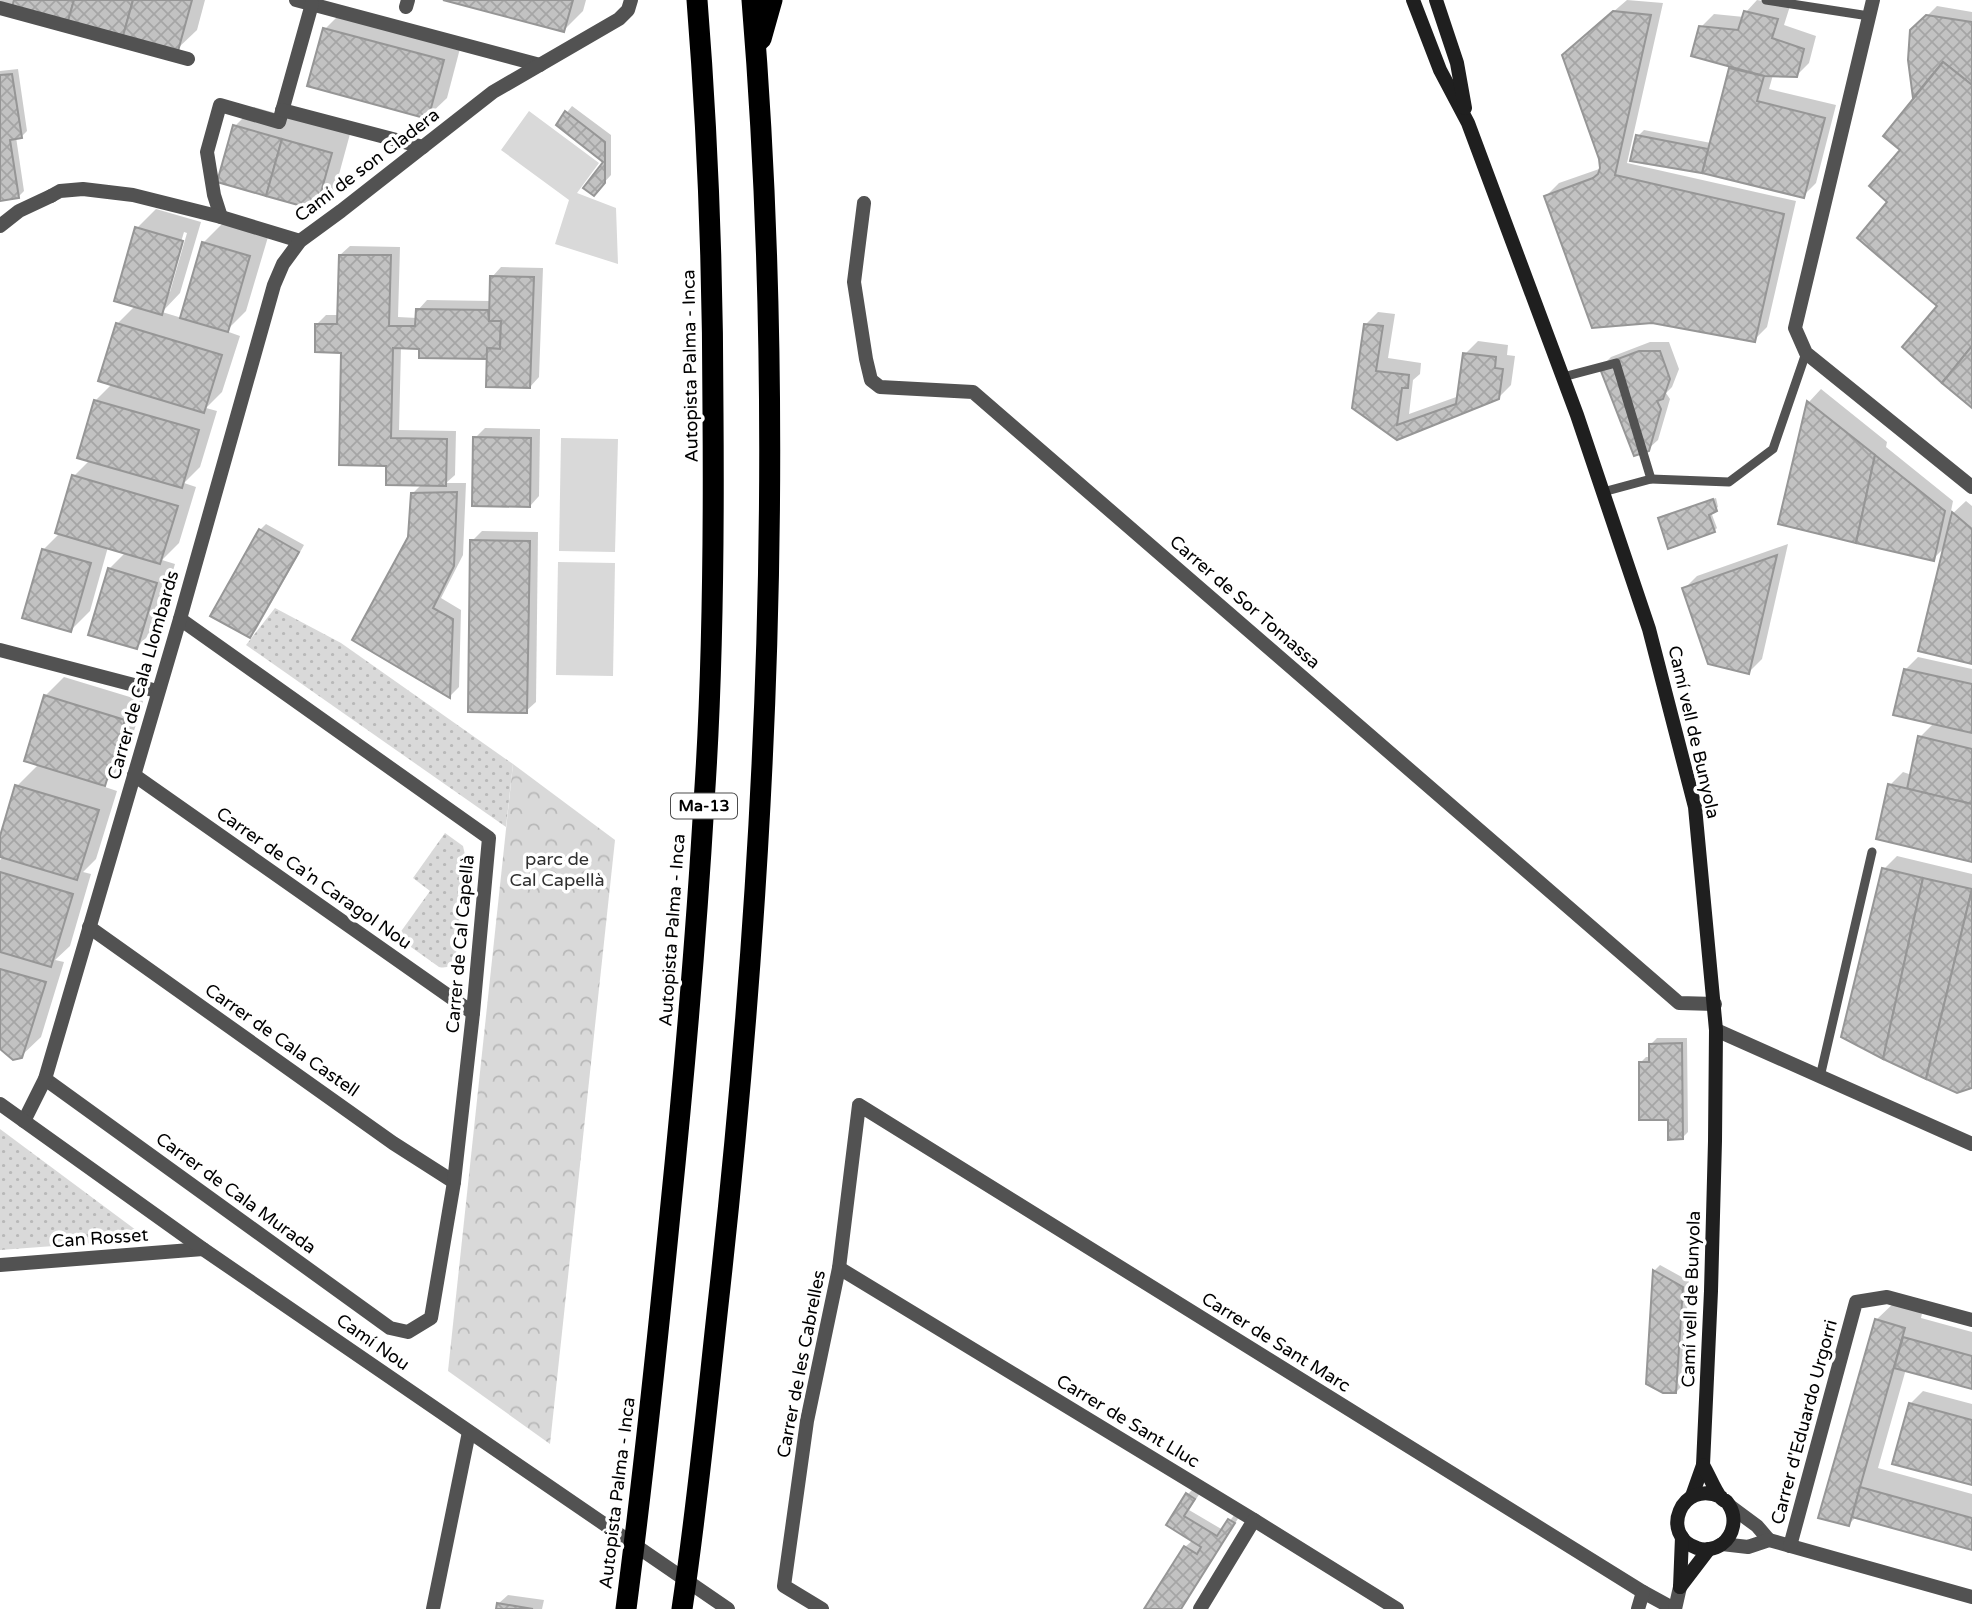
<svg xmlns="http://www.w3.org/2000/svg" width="1972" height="1609" viewBox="0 0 1972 1609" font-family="'Varela Round',sans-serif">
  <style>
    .grass { fill: url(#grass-dots) }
    .forest { fill: url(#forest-crowns) }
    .pitch { fill: #d9d9d9 }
    .shadow { fill: #0003; fill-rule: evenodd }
    .building { fill: url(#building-cross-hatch); stroke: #969696; stroke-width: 2 }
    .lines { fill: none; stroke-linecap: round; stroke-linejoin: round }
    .service { stroke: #525252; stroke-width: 9 }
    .pedestrian { stroke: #525252; stroke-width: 14 }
    .minor { stroke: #525252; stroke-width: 14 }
    .tertiary { stroke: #525252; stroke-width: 14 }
    .secondary { stroke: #1f1f1f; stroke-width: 14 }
    .motorway { stroke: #000; stroke-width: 21 }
    .labels { text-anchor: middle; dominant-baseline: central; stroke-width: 7; stroke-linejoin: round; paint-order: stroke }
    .shield { fill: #fff; stroke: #4c4c4c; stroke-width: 2 }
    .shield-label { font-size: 16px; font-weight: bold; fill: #000 }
    .street-label { font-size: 18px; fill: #000; stroke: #fff }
    .park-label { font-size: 18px; fill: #303030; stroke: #fff }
  </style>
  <defs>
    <pattern id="grass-dots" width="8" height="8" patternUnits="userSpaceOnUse" patternTransform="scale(1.75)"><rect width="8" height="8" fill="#d9d9d9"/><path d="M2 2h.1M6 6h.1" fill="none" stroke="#b8b8b8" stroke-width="1.8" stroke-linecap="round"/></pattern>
    <pattern id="forest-crowns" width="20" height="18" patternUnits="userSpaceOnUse" patternTransform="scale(1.75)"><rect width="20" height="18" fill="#d9d9d9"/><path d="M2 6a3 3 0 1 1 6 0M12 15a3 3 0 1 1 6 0" fill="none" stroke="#b8b8b8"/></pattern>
    <pattern id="building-cross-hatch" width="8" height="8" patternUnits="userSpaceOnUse" patternTransform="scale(1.75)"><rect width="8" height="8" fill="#c2c2c2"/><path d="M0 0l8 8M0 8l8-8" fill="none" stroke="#a5a5a5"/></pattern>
  </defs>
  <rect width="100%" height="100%" fill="#fff"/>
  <g class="grass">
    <polygon points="275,608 341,643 513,764 506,827 246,645"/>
    <path d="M445,833l18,13 2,9 -9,104c-4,6 -9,10 -17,8l-42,-30 33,-46 -17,-13z"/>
    <polygon points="0,1129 148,1239 0,1250"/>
  </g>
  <polygon class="forest" points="513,764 615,840 550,1444 448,1371"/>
  <g class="pitch">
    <polygon points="529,111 599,163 577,193 616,208 618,264 555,244 569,200 501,150"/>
    <polygon points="561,438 618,439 615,552 559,551"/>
    <polygon points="558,562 615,563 613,676 556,675"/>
  </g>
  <g class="shadow">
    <polygon points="0,0 205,0 197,30 177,49 0,2"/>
    <polygon points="450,0 586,0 583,11 564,30"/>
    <polygon points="1627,0 1663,3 1627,163 1796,201 1767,327 1754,340 1546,196 1559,183 1602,168 1577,43"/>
    <polygon points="1757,0 1790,6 1784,25 1816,36 1809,63 1796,76 1773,75 1769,89 1836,105 1816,183 1803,196 1701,171 1638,136 1644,130 1711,143 1731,67 1701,27 1714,14 1744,17 1746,12"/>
    <polygon points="1937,6 1972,12 1972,406 1939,306 1889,202 1903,150 1924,88 1922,87 1912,31"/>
    <polygon points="344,10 462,41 447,98 427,117 325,29"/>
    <polygon points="18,69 27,131 21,137 16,137 24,191 18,197 0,200 0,71"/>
    <polygon points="572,106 611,135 611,175 599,188 605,161 558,124"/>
    <polygon points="254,107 350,134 335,189 316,208 235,126"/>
    <path d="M156,209l45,13 -21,71 -18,19 20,6 21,-75 19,-19 46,13 -22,74 -20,20 14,5 -18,56 -16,16 11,3 -17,56 -16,16 12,4 -17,56 -17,17 13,4 -19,64 -19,19 -28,-78 17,-17 -18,-5 -18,64 -19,19 -28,-80 17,-17 14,-57 16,-16 5,-59 17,-17 5,-60 19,-19 1,-77zM184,232l3,1 -17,59h-4z"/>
    <polygon points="350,246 400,247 398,317 417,318 418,310 427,300 491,301 492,277 501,267 543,268 539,377 530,387 489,357 420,347 401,347 399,430 456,431 455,475 446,483 466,483 463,555 441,598 461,610 459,687 450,696 355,639 409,537 413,493 422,484 388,464 343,351 317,324 326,315 339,315 340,255"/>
    <polygon points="1378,312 1395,314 1388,358 1421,363 1420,374 1413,380 1409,414 1459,396 1465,354 1478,341 1508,345 1507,355 1515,356 1511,385 1498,398 1398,438 1354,407 1366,324"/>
    <polygon points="1650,342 1669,342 1679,369 1672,387 1666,393 1670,399 1658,440 1648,449 1602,366 1611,357"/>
    <polygon points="1821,389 1887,442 1886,447 1953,501 1950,516 1966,501 1972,506 1972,662 1945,547 1933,559 1780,523 1809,402"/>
    <polygon points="485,428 540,429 539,496 530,506 475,438"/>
    <polygon points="1716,498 1718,507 1711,512 1717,528 1714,531 1660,519 1662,516"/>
    <polygon points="266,524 304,545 256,630 250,636 260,530"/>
    <polygon points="482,531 538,532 536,702 526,711 472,541"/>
    <polygon points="1788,544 1762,659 1749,672 1684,589 1697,576"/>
    <polygon points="1918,657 1972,669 1972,860 1890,785 1903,772 1912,775 1920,737 1935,722 1906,669"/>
    <polygon points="64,677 143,701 124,764 102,786 117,791 96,859 83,872 91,874 70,946 55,960 64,962 41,1037 21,1056 0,1047 0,860 4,856 0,855 0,842 17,786 39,764 45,696"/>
    <polygon points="1897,856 1972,874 1972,1086 1884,869"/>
    <polygon points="1657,1038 1687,1038 1688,1132 1682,1138 1640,1063 1646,1057 1651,1057 1651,1044"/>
    <polygon points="1660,1265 1689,1281 1682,1386 1676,1392 1648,1383 1655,1270"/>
    <polygon points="1896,1301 1923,1309 1921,1318 1972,1332 1972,1387 1906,1369 1878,1468 1972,1494 1972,1549 1856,1517 1849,1524 1876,1320"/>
    <polygon points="1923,1391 1972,1404 1972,1484 1910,1404"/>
    <polygon points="1193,1489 1200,1493 1189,1510 1223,1530 1235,1514 1239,1517 1181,1609 1146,1609 1185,1547 1193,1540 1168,1525 1188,1494"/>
    <polygon points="508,1595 544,1600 542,1609 497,1609 498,1604"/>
  </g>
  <g class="building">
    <polygon points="14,0 74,0 68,21 12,7"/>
    <polygon points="74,0 133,0 123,36 68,21"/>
    <polygon points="133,0 192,0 178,51 123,36"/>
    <polygon points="443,0 573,0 564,32"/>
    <polygon points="1613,11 1651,15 1615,175 1784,214 1755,342 1652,323 1592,328 1544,196 1593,178 1598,174 1600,168 1599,159 1562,55"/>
    <polygon points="1744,11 1778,19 1772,38 1804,49 1797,77 1764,76 1691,56 1699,26 1738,30"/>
    <polygon points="1926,15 1972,22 1972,85 1943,62 1913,98 1908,60 1910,30"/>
    <polygon points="323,28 444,60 428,119 307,86"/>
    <polygon points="1943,62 1972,85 1972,346 1942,383 1902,347 1937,306 1857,238 1887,202 1869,186 1900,150 1883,136"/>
    <polygon points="1729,68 1764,76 1757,101 1825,118 1804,198 1702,173"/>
    <polygon points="12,74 22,138 10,140 19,198 0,201 0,75"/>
    <polygon points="565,111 605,142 605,183 594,196 583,188 603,162 556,125"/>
    <polygon points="233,125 282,139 266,196 217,182"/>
    <polygon points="1636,135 1708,149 1702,173 1630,161"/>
    <polygon points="282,139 332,153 316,210 266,196"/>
    <polygon points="135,227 183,241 162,315 114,301"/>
    <polygon points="202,242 250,256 228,332 180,318"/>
    <polygon points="339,255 391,255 389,326 415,326 416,309 488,310 489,321 501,321 500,349 487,348 487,359 419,358 419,349 393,348 391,438 447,439 446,486 386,485 386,466 339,465 341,353 315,352 315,324 337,324"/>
    <polygon points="490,276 534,277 530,388 486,387 487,348 500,349 501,321 489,321"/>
    <polygon points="116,323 222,355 204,413 98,381"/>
    <polygon points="1364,324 1383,326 1376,371 1409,375 1408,388 1402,388 1397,425 1456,404 1463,353 1496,357 1495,368 1503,369 1499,399 1397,440 1352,408"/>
    <polygon points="1972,346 1972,408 1942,383"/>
    <polygon points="1639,351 1660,351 1670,379 1663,399 1657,401 1661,409 1649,451 1634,456 1599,366"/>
    <polygon points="94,400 199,430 182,488 77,458"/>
    <polygon points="1807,401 1875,455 1856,543 1778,524"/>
    <polygon points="473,437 531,438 530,507 472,506"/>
    <polygon points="1875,455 1945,511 1934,561 1856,543"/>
    <polygon points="72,475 178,506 160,564 55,533"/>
    <polygon points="457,492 454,566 433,608 453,619 450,698 352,640 408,537 411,493"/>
    <polygon points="1713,499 1717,511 1709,515 1715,532 1668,549 1658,518"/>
    <polygon points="1952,512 1972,529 1972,664 1918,651"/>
    <polygon points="259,529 299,552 250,638 210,616"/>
    <polygon points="470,540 530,541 527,713 468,712"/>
    <polygon points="42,549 91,563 71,632 22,618"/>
    <polygon points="1777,555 1749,674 1708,664 1682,588"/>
    <polygon points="108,568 157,583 137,649 88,635"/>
    <polygon points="1904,669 1972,684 1972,733 1893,715"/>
    <polygon points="44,695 125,720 105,786 24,761"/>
    <polygon points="1918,736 1972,749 1972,804 1907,789"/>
    <polygon points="1888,784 1972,804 1972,862 1876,839"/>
    <polygon points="15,785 99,810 77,880 0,857 0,836"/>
    <polygon points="1882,868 1923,878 1883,1059 1841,1037"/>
    <polygon points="0,872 73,894 51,967 0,952"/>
    <polygon points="1923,878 1972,889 1926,1079 1883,1059"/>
    <polygon points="1972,889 1972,1088 1957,1093 1926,1079"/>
    <polygon points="0,969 46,982 22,1058 13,1060 0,1049"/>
    <polygon points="1682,1043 1683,1139 1668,1140 1668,1120 1639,1120 1639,1062 1649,1062 1649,1044"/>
    <polygon points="1653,1270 1683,1287 1676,1393 1663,1393 1646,1384"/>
    <polygon points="1875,1319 1905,1328 1849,1526 1818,1518"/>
    <polygon points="1903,1337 1972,1356 1972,1389 1894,1368"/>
    <polygon points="1909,1403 1972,1420 1972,1485 1892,1464"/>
    <polygon points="1860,1487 1972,1518 1972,1550 1852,1517"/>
    <polygon points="1186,1493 1195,1499 1184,1516 1217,1536 1228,1519 1235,1523 1181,1609 1144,1609 1184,1546 1197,1554 1201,1547 1166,1525"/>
    <polygon points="497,1603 533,1609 496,1609"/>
  </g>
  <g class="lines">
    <g class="service">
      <polyline points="1766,0 1869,16"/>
      <polyline points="1563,377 1616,363 1651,479 1603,492"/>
      <polyline points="1651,479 1729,482 1773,449 1806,353"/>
      <polyline points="1820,1077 1872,852"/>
    </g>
    <g class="pedestrian">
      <polyline points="296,0 540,65"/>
      <polyline points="0,8 188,59"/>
      <polyline points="221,217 214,195 207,152 220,105 279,122 312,4"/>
      <polyline points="0,226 19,211 51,196"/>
    </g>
    <g class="minor">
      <polyline points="1873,0 1795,328 1806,353 1972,487"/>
      <polyline points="406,7 408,0"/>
      <polyline points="282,110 423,147"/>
      <polyline points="51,196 60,191 83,189 133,195 221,217 300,241"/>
      <polyline points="864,203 854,282 866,359 871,380 880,387 973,392 1679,1003 1715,1004"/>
      <polyline points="0,650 157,691"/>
      <polyline points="134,775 473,1013"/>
      <polyline points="89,927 393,1143 454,1182"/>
      <polyline points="1716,1030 1972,1144"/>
      <polyline points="45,1079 390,1328 408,1332 431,1318 454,1182 473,1013 489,838 180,619"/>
      <polyline points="24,1121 45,1079 180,619 274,285 283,264 300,241 341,211 493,92 619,19 628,10 631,0"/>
      <polyline points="0,1265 203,1249"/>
      <polyline points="839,1268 1254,1520 1397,1609"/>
      <polyline points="1730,1506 1757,1526 1769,1540"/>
      <polyline points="1722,1544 1748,1547 1769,1540 1972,1597"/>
      <polyline points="1790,1546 1856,1302 1887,1297 1972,1320"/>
      <polyline points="433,1609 469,1432"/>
      <polyline points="822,1609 784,1586 807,1421 839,1268 859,1105 1643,1592 1674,1609"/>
      <polyline points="1200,1609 1254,1520"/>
      <polyline points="1638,1609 1643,1592"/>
    </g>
    <g class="tertiary">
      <polyline points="0,1104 203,1249 728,1609"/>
      <polyline points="1675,1609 1680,1587"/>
    </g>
    <g class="secondary">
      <polyline points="1413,0 1440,70 1468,123 1577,415 1649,629 1695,807 1716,1030 1715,1141 1711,1291 1703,1465 1692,1496"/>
      <polyline points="1436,0 1457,63 1465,108"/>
      <path d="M1703,1465c6,10 11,24 18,33 7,7 2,-2 8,7 8,13 5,30 -7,39 -7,5 -17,7 -25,4 -38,-12 -16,-70 24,-51"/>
      <polyline points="1680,1587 1682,1537"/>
      <polyline points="1680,1587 1709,1549"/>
    </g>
    <g class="motorway">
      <polyline points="761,39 772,0"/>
      <path d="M626,1609c17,-131 31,-263 44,-395 14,-137 26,-274 34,-412 9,-129 10,-259 9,-389 0,-139 -5,-275 -16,-413"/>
      <path d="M682,1609c16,-107 26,-215 38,-322 47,-427 67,-859 32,-1287"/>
    </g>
  </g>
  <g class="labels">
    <rect class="shield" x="671" y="793.5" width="66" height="25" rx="5"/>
    <g class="shield-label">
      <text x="704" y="806">Ma-13</text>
    </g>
    <g class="street-label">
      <text transform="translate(367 165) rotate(-37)">Camí de son Cladera</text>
      <text transform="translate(690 366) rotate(-91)">Autopista Palma - Inca</text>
      <text transform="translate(1245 602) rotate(41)">Carrer de Sor Tomassa</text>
      <text transform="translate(143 675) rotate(-74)">Carrer de Cala Llombards</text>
      <text transform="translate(1694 732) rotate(77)">Camí vell de Bunyola</text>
      <text transform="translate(314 878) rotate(35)">Carrer de Ca'n Caragol Nou</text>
      <text transform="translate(672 930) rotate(-86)">Autopista Palma - Inca</text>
      <text transform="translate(460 944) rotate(-85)">Carrer de Cal Capellà</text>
      <text transform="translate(282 1040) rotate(35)">Carrer de Cala Castell</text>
      <text transform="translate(236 1193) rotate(36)">Carrer de Cala Murada</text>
      <text transform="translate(100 1238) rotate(-4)">Can Rosset</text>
      <text transform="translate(1691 1299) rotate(-88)">Camí vell de Bunyola</text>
      <text transform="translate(373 1342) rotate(35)">Camí Nou</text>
      <text transform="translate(1276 1342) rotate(32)">Carrer de Sant Marc</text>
      <text transform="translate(801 1364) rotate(-79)">Carrer de les Cabrelles</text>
      <text transform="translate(1128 1421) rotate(31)">Carrer de Sant Lluc</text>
      <text transform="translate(1804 1422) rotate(-75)">Carrer d'Eduardo Urgorri</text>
      <text transform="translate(617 1493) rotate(-83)">Autopista Palma - Inca</text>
    </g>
    <g class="park-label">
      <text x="557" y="859">parc de<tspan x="557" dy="21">Cal Capellà</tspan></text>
    </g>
  </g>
</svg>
